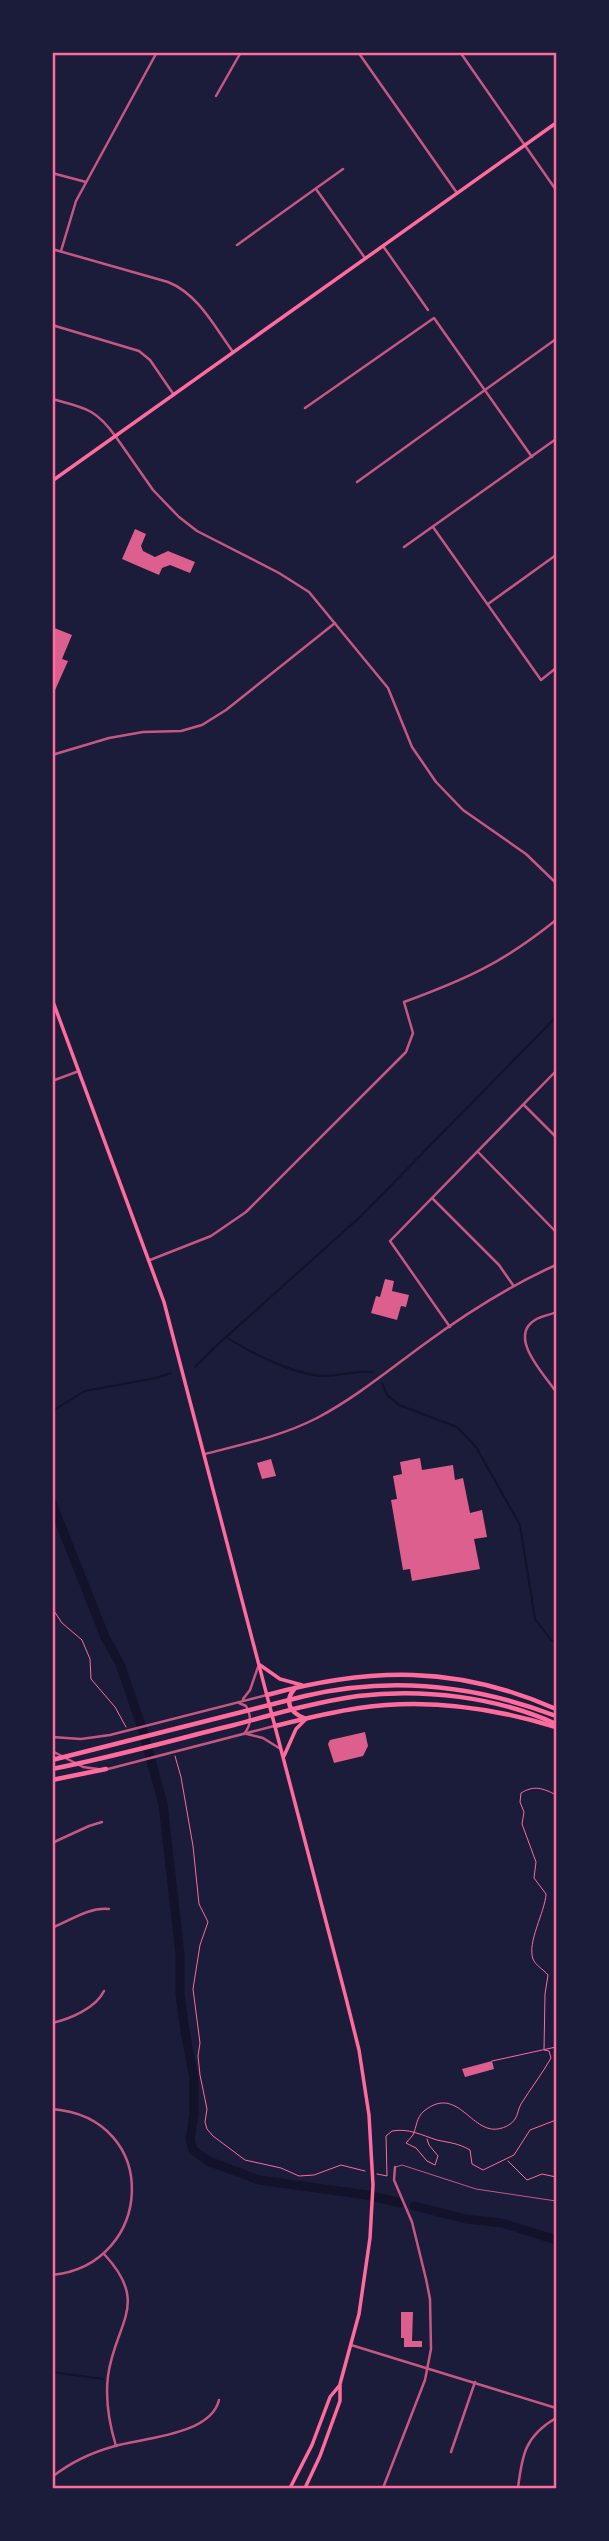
<svg xmlns="http://www.w3.org/2000/svg" width="609" height="2541" viewBox="0 0 609 2541" font-family="'IBM Plex Sans',sans-serif">
  <style>
    .lines { fill: none; stroke-linecap: round; stroke-linejoin: round }
    .stream { stroke: #12122b; stroke-width: 2 }
    .river { stroke: #12122b; stroke-width: 9 }
    .building { fill: #dd5f8e }
    .path { stroke: #ff6b9d; stroke-width: 1 }
    .service { stroke: #c65784; stroke-width: 1 }
    .minor { stroke: #c65784; stroke-width: 2.5 }
    .tertiary { stroke: #c65784; stroke-width: 2.5 }
    .secondary { stroke: #ff6b9d; stroke-width: 3.5 }
    .primary { stroke: #ff6b9d; stroke-width: 3.5 }
    .motorway { stroke: #ff6b9d; stroke-width: 4.5 }
    .neatline { fill: none; stroke: #ff6b9d; stroke-width: 2.5 }
  </style>
  <rect width="100%" height="100%" fill="#1b1b3a"/>
  <g class="lines">
    <g class="stream">
      <path d="M226,1337c23,15 69,38 97,39 18,0 32,-6 50,-4"/>
      <polyline points="195,1367 215,1347 361,1216 556,1017"/>
      <polyline points="382,1383 387,1395 399,1405 457,1427 476,1447 520,1525 535,1619 551,1640 556,1643"/>
      <polyline points="52,1411 85,1391 156,1378 171,1373"/>
      <polyline points="52,2372 103,2379"/>
    </g>
    <g class="river">
      <polyline points="52,1503 105,1637 120,1664 143,1731 163,1804 180,1955 180,1995 185,2031 194,2079 194,2115 190,2139 193,2150 208,2161 259,2180 367,2195 401,2203"/>
      <polyline points="414,2206 466,2219 502,2223 556,2240"/>
    </g>
  </g>
  <g class="building">
    <polygon points="135,529 146,534 141,546 143,551 155,557 168,551 195,562 190,573 170,565 162,568 159,575 122,559"/>
    <polygon points="52,627 72,635 62,659 68,661 52,697"/>
    <polygon points="385,1279 394,1281 392,1291 409,1295 406,1307 401,1306 397,1320 371,1313 376,1296 380,1297"/>
    <polygon points="420,1458 422,1470 453,1465 455,1480 463,1478 470,1513 482,1510 487,1537 474,1539 480,1569 412,1581 410,1569 403,1570 391,1500 397,1499 393,1476 402,1474 400,1462"/>
    <polygon points="271,1459 276,1476 262,1479 257,1463"/>
    <polygon points="365,1732 368,1746 363,1756 334,1763 328,1744 330,1740"/>
    <polygon points="492,2061 494,2069 465,2077 462,2069"/>
    <polygon points="401,2312 413,2312 412,2341 422,2341 422,2347 404,2347 404,2338 401,2338"/>
  </g>
  <g class="lines">
    <g class="path">
      <polyline points="52,1608 62,1623 82,1640 90,1659 91,1679 115,1707 126,1727"/>
      <polyline points="175,1756 181,1777 193,1846 199,1904 208,1922 200,1945 193,1989 200,2043 198,2056 200,2075 207,2109 205,2122 207,2129 213,2136 245,2160 281,2168 299,2176 314,2175 341,2165 365,2171"/>
      <polyline points="492,2061 556,2047"/>
      <path d="M427,2139l2,6 9,11 -3,9 -8,-4 -11,-13 -10,-5c2,-3 5,-5 7,-8 4,-9 3,-17 11,-24 35,-28 48,27 78,17 4,-1 11,-5 13,-9 3,-4 3,-10 6,-15 10,-16 21,-30 30,-46l-2,-7 -5,-1 1,-56 3,-19c-5,-6 -12,-9 -15,-16 -6,-17 12,-47 13,-65l-12,-16 2,-16 -14,-38 2,-12 -4,-10 1,-9c13,-8 22,-5 35,2"/>
      <polyline points="508,2161 527,2180 542,2174 556,2177"/>
      <path d="M377,2174l10,2 -1,-40 6,-5c17,-3 29,4 45,9 13,3 21,3 33,10l2,14 11,6 31,-15 16,-25 26,-10"/>
    </g>
    <polyline class="service" points="396,2167 402,2165 476,2189 556,2201"/>
    <g class="minor">
      <polyline points="358,52 457,193"/>
      <polyline points="460,52 556,190"/>
      <polyline points="216,96 241,52"/>
      <polyline points="52,173 86,182"/>
      <polyline points="316,189 365,258"/>
      <polyline points="237,245 343,169"/>
      <polyline points="383,246 428,310"/>
      <path d="M52,249l116,33c30,12 46,44 65,70"/>
      <polyline points="61,251 76,201 157,52"/>
      <polyline points="52,325 139,351 150,360 174,395"/>
      <path d="M52,399c33,9 43,9 64,38"/>
      <polyline points="305,408 434,318 532,457"/>
      <polyline points="357,482 556,339"/>
      <polyline points="433,527 541,680 556,668"/>
      <polyline points="404,547 556,439"/>
      <polyline points="488,604 556,555"/>
      <polyline points="524,1105 556,1137"/>
      <polyline points="478,1152 556,1232"/>
      <polyline points="432,1198 499,1265 513,1285"/>
      <path d="M150,1260l61,-24 35,-24 160,-160 7,-19 -9,-31c63,-23 100,-40 152,-82"/>
      <path d="M556,1312c-6,3 -15,4 -21,8 -28,17 10,55 21,72"/>
      <polyline points="450,1327 390,1241 556,1071"/>
      <polyline points="52,1843 89,1826 102,1822"/>
      <path d="M52,1928c19,-8 37,-21 57,-19"/>
      <path d="M52,2023c18,-4 44,-15 52,-32"/>
      <path d="M52,2109c111,9 102,156 0,166"/>
      <path d="M104,2254c47,50 11,69 4,122 -3,24 1,47 8,70"/>
      <polyline points="351,2345 556,2408"/>
      <polyline points="451,2452 475,2382"/>
      <path d="M52,2477c19,-15 41,-25 63,-31 28,-8 96,-11 104,-46"/>
      <polyline points="383,2488 425,2380 431,2349 430,2299 426,2279 412,2222 394,2180 395,2167"/>
      <path d="M518,2488c4,-33 7,-52 38,-70"/>
    </g>
    <g class="tertiary">
      <polyline points="116,437 153,490 179,517 197,531 279,573 309,592 388,688 412,747 436,782 463,810 526,854 556,883"/>
      <polyline points="52,755 109,738 143,732 181,731 202,725 226,710 335,623"/>
      <polyline points="52,1081 79,1071"/>
      <path d="M205,1454c39,-10 77,-18 112,-36 38,-20 72,-48 106,-73 42,-31 86,-59 133,-80"/>
      <polyline points="243,1699 250,1690 258,1667"/>
      <path d="M239,1703l7,3c6,11 5,19 -2,28"/>
      <polyline points="247,1734 263,1738 279,1748"/>
      <polyline points="52,1737 81,1739 110,1735 267,1695"/>
      <polyline points="52,1751 83,1767 98,1769"/>
      <polyline points="108,1769 274,1726"/>
    </g>
    <polyline class="secondary" points="52,481 556,123"/>
    <g class="primary">
      <polyline points="52,999 164,1302 346,1998 359,2050 369,2115 373,2185 370,2238 359,2314 340,2384 340,2401 320,2456 305,2488"/>
      <polyline points="260,1665 280,1679 302,1685"/>
      <polyline points="284,1756 296,1729 307,1718"/>
      <polyline points="290,2488 312,2445 330,2397 339,2386"/>
    </g>
    <g class="motorway">
      <path d="M295,1688c-11,13 -6,24 9,30"/>
      <path d="M267,1695c103,-28 190,-30 289,14"/>
      <path d="M275,1726c28,-7 56,-14 84,-18 65,-10 135,0 197,19"/>
      <path d="M52,1760l253,-64c85,-20 170,-11 251,20"/>
      <path d="M52,1769c62,-12 121,-29 182,-44 41,-11 82,-23 124,-29 65,-8 139,1 198,28"/>
      <polyline points="52,1780 106,1769"/>
    </g>
  </g>
  <rect width="609" height="2541" fill="none" stroke="#1b1b3a" stroke-width="108"/>
  <rect x="54" y="54" width="501" height="2433" class="neatline"/>
</svg>
